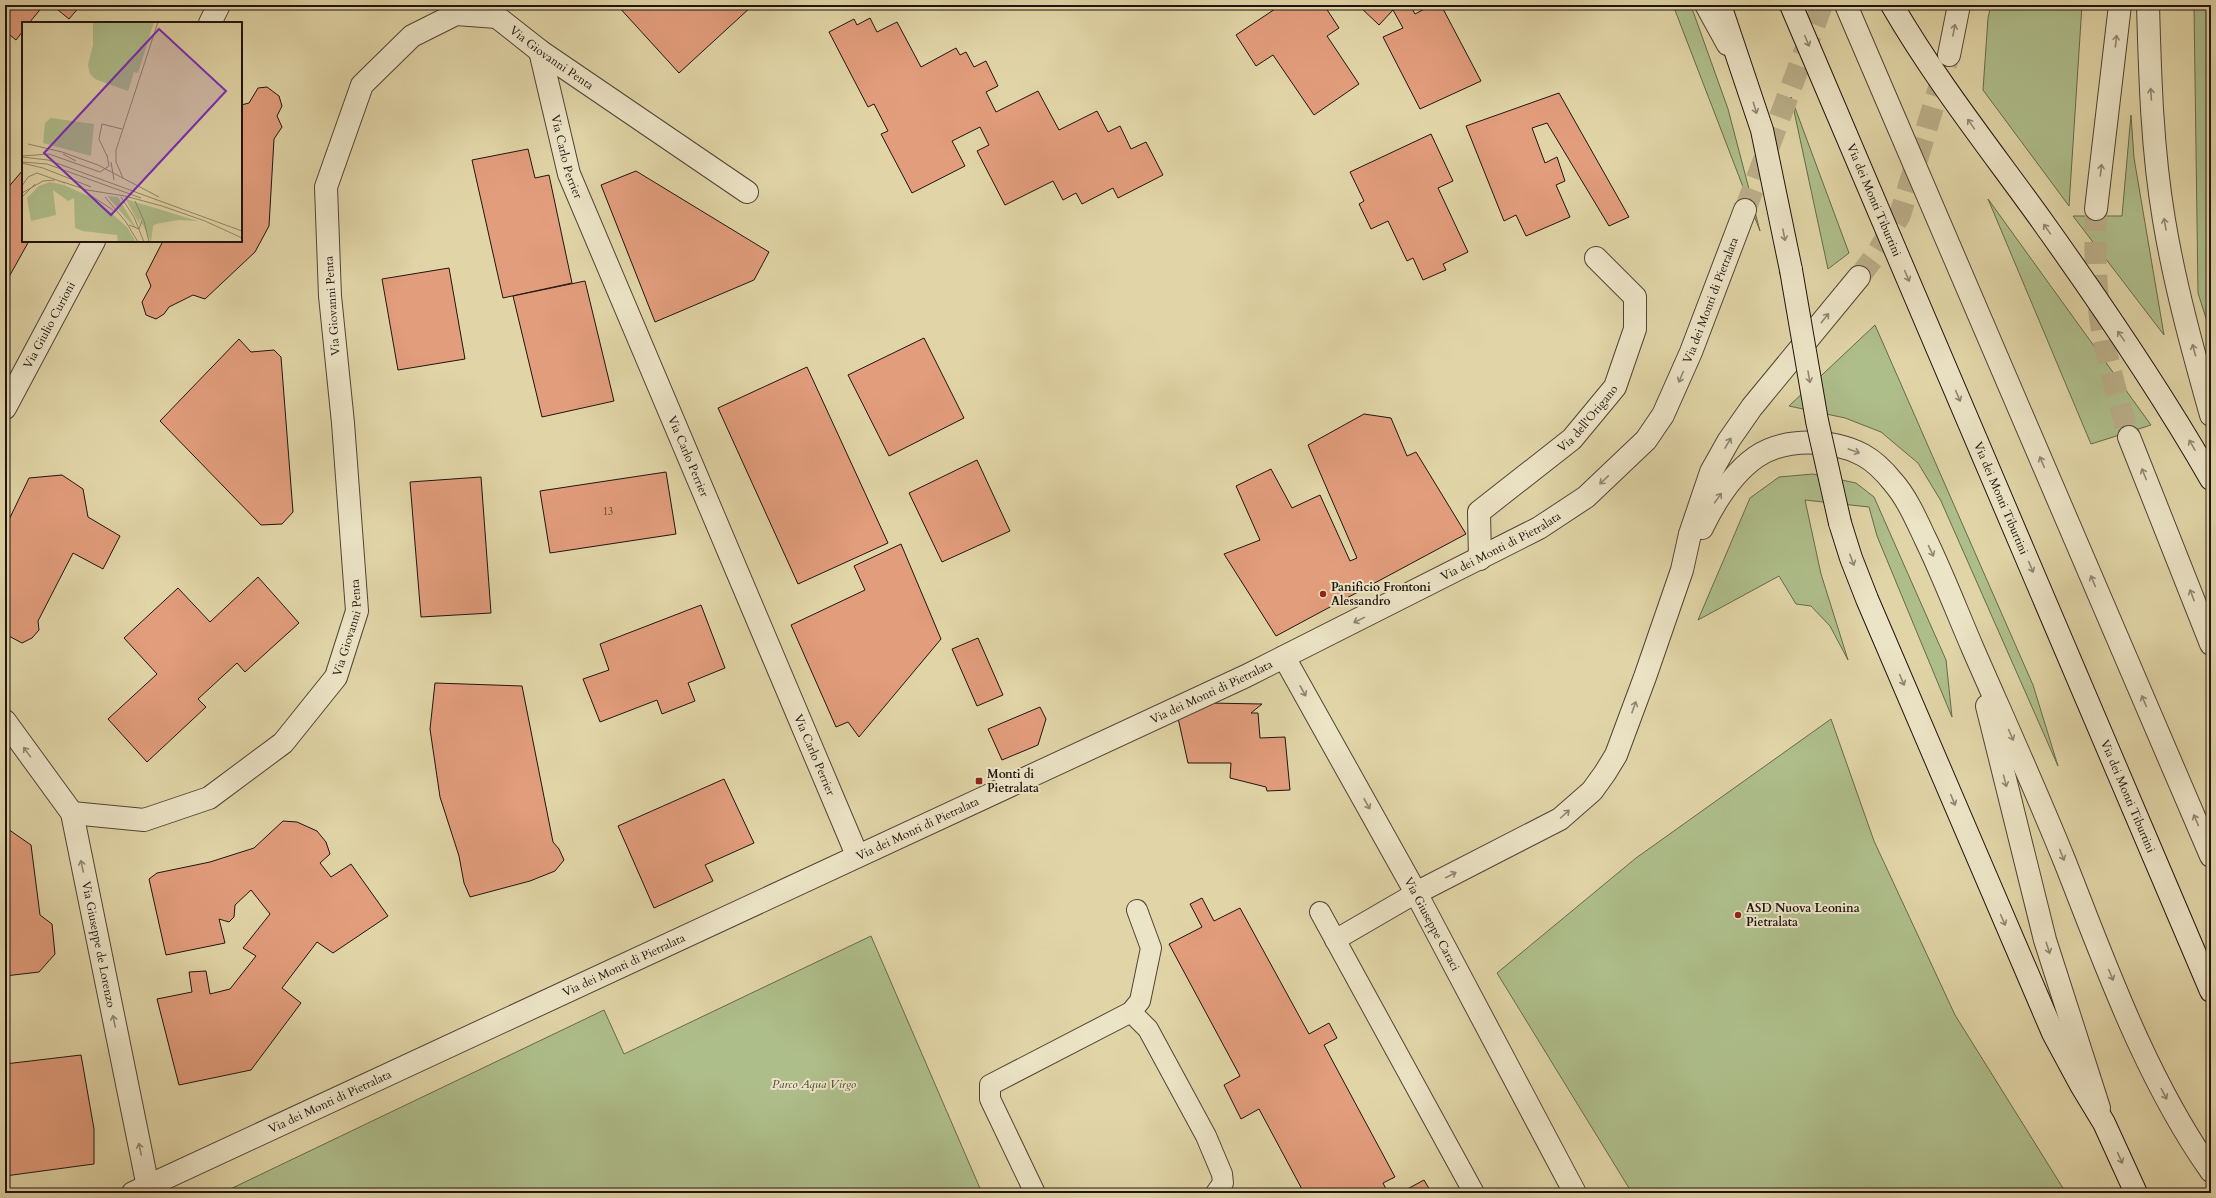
<svg xmlns="http://www.w3.org/2000/svg" width="2216" height="1198" viewBox="0 0 2216 1198" font-family="Cardo,serif">
  <style>
    .green { fill: #aebe8b; stroke: #67694d }
    .building { fill: #e29d7c; stroke: #20140f }
    .lines { fill: none; stroke-linecap: round; stroke-linejoin: round }
    .tertiary-tunnel { stroke: #baae89; stroke-width: 22; stroke-dasharray: 22 11; stroke-linecap: butt }
    .service-casing { stroke: #504435; stroke-width: 22 }
    .minor-casing { stroke: #504435; stroke-width: 24 }
    .tertiary-casing { stroke: #504435; stroke-width: 24 }
    .secondary-casing { stroke: #20140f; stroke-width: 24 }
    .service { stroke: #ece4c6; stroke-width: 20 }
    .minor { stroke: #ece4c6; stroke-width: 22 }
    .tertiary { stroke: #ece4c6; stroke-width: 22 }
    .secondary { stroke: #ece4c6; stroke-width: 22 }
    .secondary-bridge-casing { stroke: #20140f; stroke-width: 24; stroke-linecap: butt }
    .secondary-bridge { stroke: #ece4c6; stroke-width: 22 }
    .oneway { stroke: #908674 }
    .poi-dot { fill: #8f2418; stroke: #ece4c6; stroke-width: 1.5 }
    .labels { text-anchor: middle; dominant-baseline: central; stroke-width: 4; stroke-linejoin: round; paint-order: stroke }
    .number-label { font-size: 10px; fill: #50362a }
    .street-label { font-size: 12px; fill: #20140f; stroke: #ece4c6 }
    .poi-label { font-size: 12px; font-weight: bold; fill: #20140f; stroke: #ece4c6; text-anchor: start }
    .park-label { font-size: 12px; font-style: italic; fill: #4b4734; stroke: #ece4c6 }
    .inset-road { fill: none; stroke: #94886a; stroke-width: 1 }
    .view { fill: #7b2cbf; fill-opacity: 0.15; stroke: #7b2cbf; stroke-width: 2 }
    .inset-edge { fill: none; stroke: #20140f; stroke-width: 2 }
  </style>
  <rect width="100%" height="100%" fill="#e1d5a7"/>
  <filter id="stains"><feTurbulence type="fractalNoise" baseFrequency=".005" numOctaves="4"/><feColorMatrix values="0 0 0 0 .2 0 0 0 0 .09 0 0 0 0 .02 0 0 0 .5 -.17"/></filter>
  <radialGradient id="worn" r=".72"><stop offset=".6" stop-color="#630" stop-opacity="0"/><stop offset="1" stop-color="#630" stop-opacity=".3"/></radialGradient>
  <g class="green">
    <polygon points="1673,5 1690,5 1694,14 1728,109 1760,231"/>
    <polygon points="1991,5 2082,5 2069,206 1983,90 1988,18"/>
    <polygon points="2194,5 2211,5 2211,334 2198,293"/>
    <polygon points="1791,97 1849,253 1828,269"/>
    <polygon points="2131,115 2134,158 2164,335 2073,216 2122,216"/>
    <polygon points="1988,199 2151,425 2091,444"/>
    <polygon points="1875,325 2033,685 2058,766 1941,501 1918,463 1881,432 1845,418 1789,406"/>
    <polygon points="1813,474 1856,483 1874,497 1946,660 1952,717 1877,536 1869,507 1805,500 1821,574 1848,660 1830,626 1811,606 1796,604 1779,576 1698,620 1750,498 1779,477"/>
    <polygon points="1831,719 1874,841 1955,1015 2066,1193 1632,1193 1497,973 1636,858"/>
    <polygon points="871,936 982,1193 222,1193 604,1010 624,1054"/>
  </g>
  <g class="building">
    <polygon points="5,5 44,5 29,23 23,23 23,31 16,40 5,31"/>
    <polygon points="52,5 81,5 69,19"/>
    <polygon points="617,5 751,5 752,6 679,73"/>
    <polygon points="1281,5 1324,5 1339,28 1327,36 1359,84 1314,115 1273,55 1256,66 1236,35"/>
    <polygon points="1358,5 1410,5 1415,14 1432,5 1441,5 1481,81 1420,109 1383,37 1403,28 1393,10 1379,25"/>
    <polygon points="870,18 877,32 897,22 921,67 956,48 960,55 966,52 974,67 986,61 998,86 986,92 996,112 1038,91 1059,130 1097,111 1108,132 1120,126 1131,149 1146,142 1163,175 1118,198 1113,188 1082,204 1076,193 1063,200 1053,181 1005,205 977,151 989,145 980,127 952,141 965,166 912,193 881,134 888,131 874,104 868,107 829,32 854,19 857,25"/>
    <polygon points="267,87 279,96 282,106 277,116 282,127 274,139 269,226 255,252 205,299 193,295 169,307 164,314 156,319 146,315 142,302 151,286 146,274 163,241 241,241 241,105 249,103 258,88"/>
    <polygon points="1559,93 1629,217 1609,226 1547,123 1532,128 1545,163 1557,157 1565,181 1556,185 1570,217 1526,236 1516,215 1504,221 1466,126"/>
    <polygon points="1431,134 1453,181 1438,188 1468,252 1443,264 1446,270 1423,280 1413,258 1407,261 1388,221 1371,229 1359,204 1364,201 1350,172"/>
    <polygon points="528,149 535,178 549,175 572,283 503,298 472,160"/>
    <polygon points="23,170 23,241 29,241 5,284 5,191"/>
    <polygon points="636,171 769,252 754,280 655,322 601,185"/>
    <polygon points="449,268 465,359 398,370 382,279"/>
    <polygon points="585,281 614,401 542,417 513,296"/>
    <polygon points="924,338 964,418 889,456 848,375"/>
    <polygon points="239,339 251,352 274,350 281,357 293,512 282,524 261,525 160,421"/>
    <polygon points="807,367 888,543 798,584 718,408"/>
    <polygon points="1364,414 1391,418 1407,456 1416,452 1466,534 1276,636 1224,554 1260,540 1236,486 1271,469 1292,508 1320,495 1350,561 1357,558 1308,445"/>
    <polygon points="977,460 1010,531 942,562 909,493"/>
    <polygon points="666,472 676,534 550,553 540,491"/>
    <polygon points="62,475 83,489 88,517 120,536 103,569 73,553 38,621 39,630 32,638 22,643 5,634 5,528 29,478"/>
    <polygon points="481,477 491,613 421,617 410,482"/>
    <polygon points="901,544 941,639 859,737 848,722 836,727 791,625 865,590 854,566"/>
    <polygon points="258,577 299,623 245,672 237,663 198,699 206,707 147,762 108,719 157,674 124,638 178,588 210,622"/>
    <polygon points="701,605 725,668 688,683 695,701 662,714 657,700 600,722 583,679 609,670 600,644"/>
    <polygon points="978,638 1003,695 977,706 952,649"/>
    <polygon points="435,683 522,686 553,842 559,849 564,860 555,871 530,881 470,897 464,883 459,856 440,797 430,729"/>
    <polygon points="1209,703 1262,704 1251,713 1258,713 1260,738 1285,737 1290,790 1267,791 1266,787 1230,778 1231,763 1188,763 1178,718"/>
    <polygon points="1040,707 1046,719 1038,745 1002,760 988,729"/>
    <polygon points="724,779 754,843 705,865 713,881 654,908 618,826"/>
    <polygon points="283,821 297,822 317,831 326,842 330,854 320,863 331,877 351,864 388,916 333,953 317,942 282,988 301,1003 251,1070 179,1085 157,999 192,992 189,972 206,971 210,994 230,989 256,956 243,948 270,914 251,890 235,905 234,917 229,922 219,919 225,943 166,955 149,879 157,873 210,862 254,848"/>
    <polygon points="5,827 31,845 40,915 52,924 55,954 39,972 5,976"/>
    <polygon points="1202,898 1214,921 1240,908 1309,1034 1329,1023 1337,1038 1324,1045 1395,1177 1383,1183 1388,1193 1304,1193 1259,1109 1241,1119 1224,1085 1240,1076 1169,944 1202,927 1190,904"/>
    <polygon points="81,1055 94,1129 94,1164 5,1176 5,1064"/>
    <polygon points="1424,1180 1431,1192 1400,1193"/>
  </g>
  <g class="lines">
    <g class="tertiary-tunnel">
      <path d="M2096,209c-1,33 -1,67 3,100 5,43 18,86 30,128"/>
      <polyline points="1745,210 1822,5"/>
      <polyline points="1859,277 1875,256 1900,215 1949,55"/>
    </g>
    <defs>
      <g id="service">
        <polyline points="1705,5 1727,45"/>
        <polyline points="1320,912 1474,1193"/>
        <polyline points="1335,940 1416,893"/>
        <polyline points="1131,1012 1148,1029 1206,1136 1222,1174 1223,1183 1216,1193"/>
        <polyline points="1035,1193 990,1099 990,1085 1131,1012 1140,1001 1151,948 1137,910"/>
      </g>
      <g id="minor">
        <polyline points="210,23 219,5"/>
        <path id="s1" d="M540,51l29,123 288,681"/>
        <path id="s2" d="M5,408l89,-167"/>
        <path id="s3" d="M1480,559l-1,-47 93,-73 43,-52 20,-58v-32l-39,-39"/>
        <path id="s4" d="M5,721l67,92 76,374"/>
        <path id="s5" d="M72,813l72,7 65,-22 74,-55 53,-66 21,-66 -14,-188 -13,-127 -4,-109 36,-102 50,-49 44,-22 41,3 43,34 207,141"/>
        <polyline points="1416,893 1575,1193"/>
      </g>
      <g id="tertiary">
        <polyline points="1846,5 2211,856"/>
        <path d="M2148,5c2,72 4,144 16,215 11,66 29,131 47,195"/>
        <polyline points="1949,55 1959,5"/>
        <polyline points="2096,209 2120,5"/>
        <polyline points="2129,437 2211,644"/>
        <path d="M1702,528c13,-27 30,-54 54,-71 29,-20 77,-18 107,-2 11,6 22,17 30,27 14,16 23,37 32,56 18,37 32,74 48,111 31,71 63,141 92,213 41,104 81,217 146,309"/>
        <polyline points="1284,657 1416,893 1560,819 1592,791 1605,773 1616,755 1645,677 1682,570 1690,534 1711,472 1729,440 1752,407 1859,277"/>
        <polyline points="1987,706 2045,940 2099,1108"/>
        <path id="s6" d="M133,1193l1113,-517 293,-148 47,-31 60,-57 17,-25 28,-63 54,-142"/>
      </g>
      <g id="secondary">
        <polyline points="1720,5 1762,130 1791,270"/>
        <path id="s7" d="M1791,5l420,986"/>
        <path d="M1892,5c44,76 99,145 150,216 60,84 118,169 169,258"/>
        <polyline points="1840,523 1851,558 1867,599 2053,1033 2081,1085 2104,1123 2136,1193"/>
      </g>
    </defs>
    <use href="#service" class="service-casing"/>
    <use href="#minor" class="minor-casing"/>
    <use href="#tertiary" class="tertiary-casing"/>
    <use href="#secondary" class="secondary-casing"/>
    <use href="#service" class="service"/>
    <use href="#minor" class="minor"/>
    <use href="#tertiary" class="tertiary"/>
    <use href="#secondary" class="secondary"/>
    <defs>
      <polyline id="secondary-bridge" points="1791,270 1817,421 1840,523"/>
    </defs>
    <use href="#secondary-bridge" class="secondary-bridge-casing"/>
    <use href="#secondary-bridge" class="secondary-bridge"/>
  </g>
  <defs><path id="oneway-shaft" d="M-6 0H5M1.5-3L5.5 0L1.5 3" fill="none" stroke-width="1.6" stroke-linecap="round" stroke-linejoin="round"/></defs>
  <g class="oneway">
    <use href="#oneway-shaft" transform="translate(1954 30) rotate(-79)"/>
    <use href="#oneway-shaft" transform="translate(1807 41) rotate(67)"/>
    <use href="#oneway-shaft" transform="translate(2116 41) rotate(-84)"/>
    <use href="#oneway-shaft" transform="translate(2151 94) rotate(-94)"/>
    <use href="#oneway-shaft" transform="translate(1755 108) rotate(73)"/>
    <use href="#oneway-shaft" transform="translate(1971 124) rotate(-125)"/>
    <use href="#oneway-shaft" transform="translate(2101 170) rotate(-83)"/>
    <use href="#oneway-shaft" transform="translate(2165 224) rotate(-100)"/>
    <use href="#oneway-shaft" transform="translate(2047 229) rotate(-125)"/>
    <use href="#oneway-shaft" transform="translate(1784 235) rotate(79)"/>
    <use href="#oneway-shaft" transform="translate(1907 276) rotate(67)"/>
    <use href="#oneway-shaft" transform="translate(1825 318) rotate(-51)"/>
    <use href="#oneway-shaft" transform="translate(2121 336) rotate(-125)"/>
    <use href="#oneway-shaft" transform="translate(2194 350) rotate(-105)"/>
    <use href="#oneway-shaft" transform="translate(1681 377) rotate(113)"/>
    <use href="#oneway-shaft" transform="translate(1809 377) rotate(80)"/>
    <use href="#oneway-shaft" transform="translate(1958 396) rotate(67)"/>
    <use href="#oneway-shaft" transform="translate(1728 443) rotate(-59)"/>
    <use href="#oneway-shaft" transform="translate(2192 445) rotate(-120)"/>
    <use href="#oneway-shaft" transform="translate(1854 451) rotate(20)"/>
    <use href="#oneway-shaft" transform="translate(2042 462) rotate(-113)"/>
    <use href="#oneway-shaft" transform="translate(2144 474) rotate(-112)"/>
    <use href="#oneway-shaft" transform="translate(1604 480) rotate(136)"/>
    <use href="#oneway-shaft" transform="translate(1718 498) rotate(-55)"/>
    <use href="#oneway-shaft" transform="translate(1931 551) rotate(65)"/>
    <use href="#oneway-shaft" transform="translate(1852 560) rotate(70)"/>
    <use href="#oneway-shaft" transform="translate(2031 567) rotate(67)"/>
    <use href="#oneway-shaft" transform="translate(2093 581) rotate(-113)"/>
    <use href="#oneway-shaft" transform="translate(2192 595) rotate(-111)"/>
    <use href="#oneway-shaft" transform="translate(1359 620) rotate(154)"/>
    <use href="#oneway-shaft" transform="translate(1902 680) rotate(67)"/>
    <use href="#oneway-shaft" transform="translate(1303 691) rotate(61)"/>
    <use href="#oneway-shaft" transform="translate(2144 701) rotate(-113)"/>
    <use href="#oneway-shaft" transform="translate(1634 707) rotate(-70)"/>
    <use href="#oneway-shaft" transform="translate(2011 735) rotate(66)"/>
    <use href="#oneway-shaft" transform="translate(27 752) rotate(-126)"/>
    <use href="#oneway-shaft" transform="translate(2005 781) rotate(76)"/>
    <use href="#oneway-shaft" transform="translate(1953 800) rotate(67)"/>
    <use href="#oneway-shaft" transform="translate(1367 804) rotate(61)"/>
    <use href="#oneway-shaft" transform="translate(1565 814) rotate(-42)"/>
    <use href="#oneway-shaft" transform="translate(2196 820) rotate(-113)"/>
    <use href="#oneway-shaft" transform="translate(2062 855) rotate(68)"/>
    <use href="#oneway-shaft" transform="translate(82 866) rotate(-102)"/>
    <use href="#oneway-shaft" transform="translate(1451 875) rotate(-27)"/>
    <use href="#oneway-shaft" transform="translate(2003 920) rotate(66)"/>
    <use href="#oneway-shaft" transform="translate(2048 948) rotate(72)"/>
    <use href="#oneway-shaft" transform="translate(2111 975) rotate(67)"/>
    <use href="#oneway-shaft" transform="translate(114 1021) rotate(-102)"/>
    <use href="#oneway-shaft" transform="translate(2164 1094) rotate(62)"/>
    <use href="#oneway-shaft" transform="translate(140 1149) rotate(-102)"/>
    <use href="#oneway-shaft" transform="translate(2120 1158) rotate(66)"/>
  </g>
  <g class="poi-dot">
    <circle cx="1323" cy="594" r="4"/>
    <rect x="975" y="777" width="8" height="8" rx="2"/>
    <circle cx="1738" cy="915" r="4"/>
  </g>
  <g class="labels">
    <g class="number-label">
      <text x="608" y="512">13</text>
    </g>
    <g class="street-label">
      <text stroke="none"><textPath href="#s5" startOffset="1149">Via Giovanni Penta</textPath></text>
      <text stroke="none"><textPath href="#s1" startOffset="109">Via Carlo Perrier</textPath></text>
      <text stroke="none"><textPath href="#s7" startOffset="212">Via dei Monti Tiburtini</textPath></text>
      <text stroke="none"><textPath href="#s6" startOffset="1849">Via dei Monti di Pietralata</textPath></text>
      <text transform="translate(332 306) rotate(-94)">Via Giovanni Penta</text>
      <text stroke="none"><textPath href="#s2" startOffset="94">Via Giulio Curioni</textPath></text>
      <text stroke="none"><textPath href="#s3" startOffset="191">Via dell'Origano</textPath></text>
      <text stroke="none"><textPath href="#s1" startOffset="433">Via Carlo Perrier</textPath></text>
      <text stroke="none"><textPath href="#s7" startOffset="536">Via dei Monti Tiburtini</textPath></text>
      <text stroke="none"><textPath href="#s6" startOffset="1513">Via dei Monti di Pietralata</textPath></text>
      <text stroke="none"><textPath href="#s5" startOffset="369">Via Giovanni Penta</textPath></text>
      <text stroke="none"><textPath href="#s6" startOffset="1189">Via dei Monti di Pietralata</textPath></text>
      <text stroke="none"><textPath href="#s1" startOffset="757">Via Carlo Perrier</textPath></text>
      <text stroke="none"><textPath href="#s7" startOffset="860">Via dei Monti Tiburtini</textPath></text>
      <text stroke="none"><textPath href="#s6" startOffset="865">Via dei Monti di Pietralata</textPath></text>
      <text transform="translate(1432 924) rotate(62)">Via Giuseppe Caraci</text>
      <text stroke="none"><textPath href="#s4" startOffset="248">Via Giuseppe de Lorenzo</textPath></text>
      <text stroke="none"><textPath href="#s6" startOffset="541">Via dei Monti di Pietralata</textPath></text>
      <text stroke="none"><textPath href="#s6" startOffset="217">Via dei Monti di Pietralata</textPath></text>
    </g>
    <g class="poi-label">
      <text x="1331" y="587">Panificio Frontoni<tspan x="1331" dy="14">Alessandro</tspan></text>
      <text x="987" y="774">Monti di<tspan x="987" dy="14">Pietralata</tspan></text>
      <text x="1746" y="908">ASD Nuova Leonina<tspan x="1746" dy="14">Pietralata</tspan></text>
    </g>
    <g class="park-label">
      <text x="814" y="1084">Parco Aqua Virgo</text>
    </g>
  </g>
  <g transform="translate(22 22)">
    <rect width="220" height="220" fill="#e1d5a7"/>
    <path d="M71,0h61l-16,51 -4,-1 -6,19 -33,-12 -5,-5 -2,-9 5,-20zM29,96l43,6 -3,32 -48,-13 2,-20zM28,160l14,3 31,14 32,28 9,15h-18l-1,-7 -34,-4 -8,-3 -1,-30 -6,3 -15,-11 3,25 -25,6 -4,-23 12,-12zM85,174l11,1 18,31 -2,-1zM103,176l7,3 66,20 -20,-1 -22,4 -3,2 -2,16 -12,-25 1,8z" fill="#aebe8b"/>
    <path class="inset-road" d="M6,122l34,8 36,13 61,32M41,132l13,7M0,134l27,-2 51,18 9,-6 -2,-11M85,134l-8,-17 3,-15 20,5M0,135l26,3 194,71M0,140l25,2 94,34M89,140l3,18M0,141l21,5 48,19M101,156l-7,-16v-12l42,-128M41,160l24,8 38,6 37,10 43,15 37,17M0,164l6,-9 9,-4 28,10M62,169l29,19M0,171l21,-12 12,-1M0,175l13,-13M83,175l21,25 12,20M99,175l13,20 10,25M113,179l9,20 5,21M107,203l10,4 3,-8"/>
    <path class="view" d="M137,7l67,62 -115,124 -67,-62z"/>
    <rect width="220" height="220" class="inset-edge"/>
  </g>
  <rect width="2216" height="1198" fill="none" stroke="#e1d5a7" stroke-width="20"/>
  <rect x="6" y="6" width="2204" height="1186" fill="none" stroke="#20140f" stroke-width="2"/>
  <rect x="10" y="10" width="2196" height="1178" fill="none" stroke="#20140f"/>
  <rect width="100%" height="100%" filter="url(#stains)"/>
  <rect width="100%" height="100%" fill="url(#worn)"/>
</svg>
